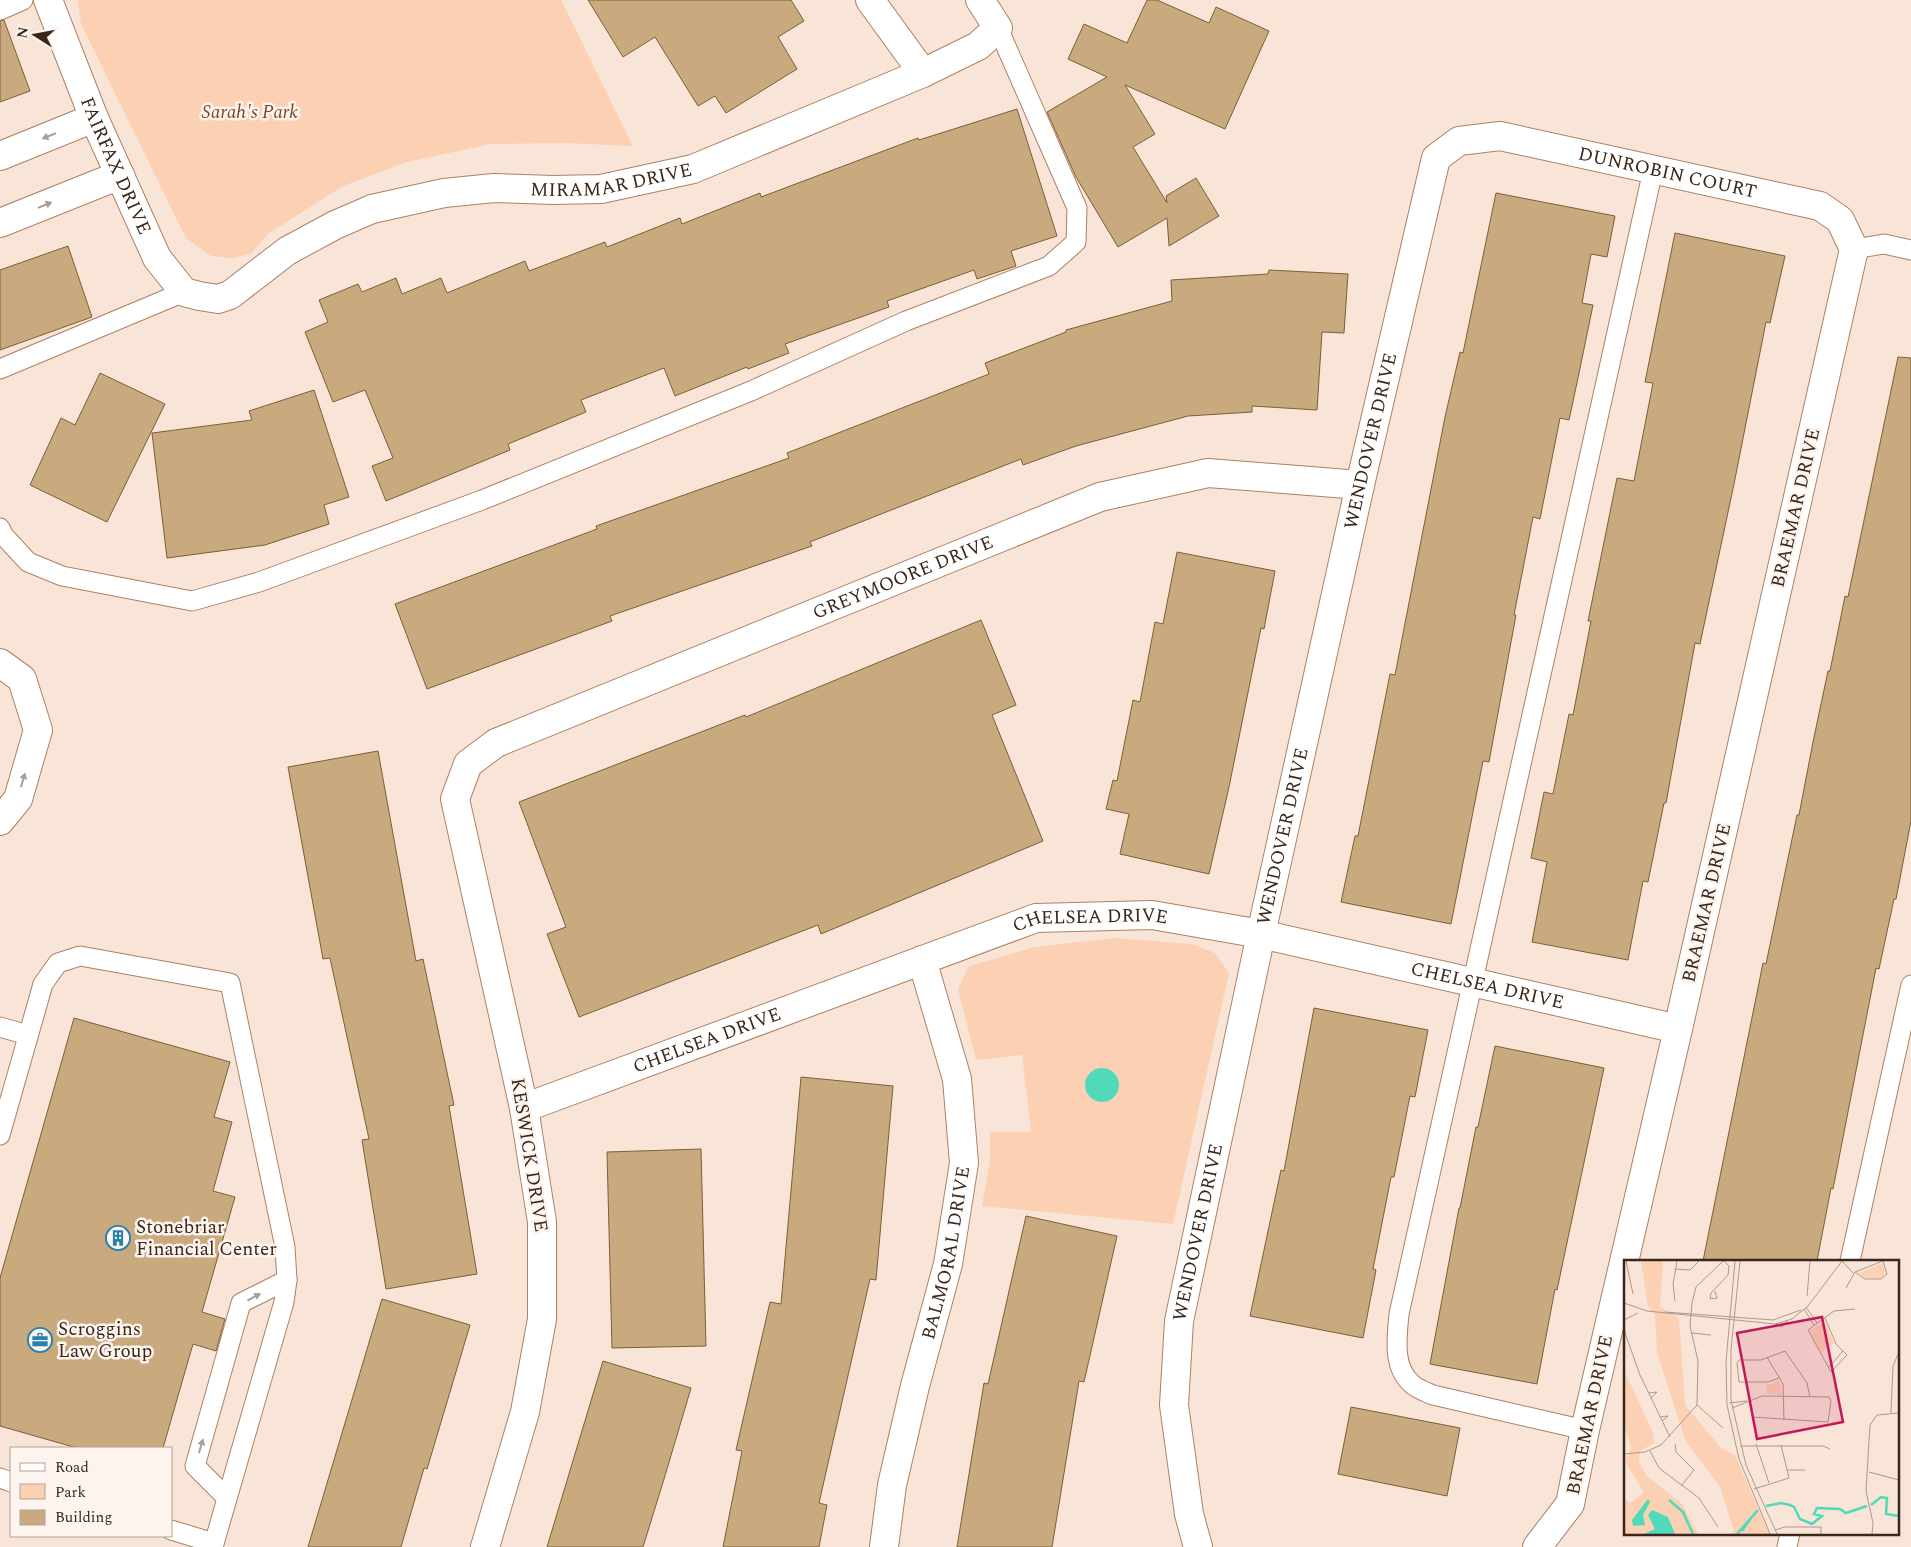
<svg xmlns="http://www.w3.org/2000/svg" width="1911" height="1547" viewBox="0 0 1911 1547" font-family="Spectral,serif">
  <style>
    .green { fill: #fcd0b3 }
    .water { fill: #51d9bb }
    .building { fill: #c9a97e; stroke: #7c5f36 }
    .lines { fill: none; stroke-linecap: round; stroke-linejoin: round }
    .service-casing { stroke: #ad8163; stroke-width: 21 }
    .minor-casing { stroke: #ad8163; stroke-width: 30 }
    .service { stroke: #fff; stroke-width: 19 }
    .minor { stroke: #fff; stroke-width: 28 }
    .oneway { fill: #a69e98 }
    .labels { text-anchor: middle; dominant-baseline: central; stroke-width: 5; stroke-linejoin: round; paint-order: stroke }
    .park-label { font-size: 19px; font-style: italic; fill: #744929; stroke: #fef4ee }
    .street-label { font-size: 19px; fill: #39271b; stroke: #fef4ee }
    .poi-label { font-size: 19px; fill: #39271b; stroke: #fef4ee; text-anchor: start }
    .inset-river { fill: none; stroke: #51d9bb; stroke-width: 2.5 }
    .inset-road { fill: none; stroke: #ac998c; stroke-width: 1 }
    .view { fill: #c2185b; fill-opacity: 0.15; stroke: #c2185b; stroke-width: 2.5 }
    .inset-edge { fill: none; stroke: #39271b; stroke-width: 2.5 }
  </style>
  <rect width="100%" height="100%" fill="#f9e5d8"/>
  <g class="green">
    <polygon points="78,0 561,0 633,146 565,143 491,144 407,162 343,186 268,234 251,254 231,258 211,256 186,238 81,24"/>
    <polygon points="1114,938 1192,944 1215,953 1229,973 1173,1224 982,1206 990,1160 990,1132 1031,1132 1022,1055 976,1060 958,989 969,966 1035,947"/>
  </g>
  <circle class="water" cx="1102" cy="1085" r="17"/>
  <g class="building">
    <polygon points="588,0 791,0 804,21 778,37 797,69 726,113 715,96 698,106 655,37 623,57"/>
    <polygon points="1147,0 1157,0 1209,23 1216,7 1269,31 1225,129 1125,85 1155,134 1133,147 1167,203 1166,196 1196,178 1219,216 1169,246 1167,218 1118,247 1076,177 1047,112 1107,77 1068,59 1084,24 1127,43"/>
    <polygon points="4,20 30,91 0,102 0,21"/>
    <polygon points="1017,109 1057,236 1011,251 1016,266 977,279 974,270 887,301 889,307 785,344 789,353 748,369 747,367 675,396 664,368 581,400 586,412 508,444 510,450 386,501 372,466 393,458 365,390 333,402 305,332 328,322 319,300 358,284 362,292 396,278 402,294 441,278 447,293 525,261 529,271 605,242 607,247 680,218 682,224 760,193 761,197 918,138 919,140"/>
    <polygon points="1496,193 1615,216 1607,257 1591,254 1582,303 1593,305 1578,378 1569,420 1560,418 1540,519 1533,517 1514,615 1516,615 1489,762 1483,761 1451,924 1341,902 1355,836 1358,836 1390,674 1395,675 1445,417 1460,352 1463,353"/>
    <polygon points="1675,233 1785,256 1770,323 1766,322 1734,484 1700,644 1695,643 1666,803 1664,803 1648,882 1643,881 1628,960 1532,942 1547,862 1531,858 1544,792 1553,794 1569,714 1573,715 1591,621 1588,621 1617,478 1634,481 1653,383 1645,382"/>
    <polygon points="68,246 92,317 0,350 0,270"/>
    <polygon points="1269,270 1348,274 1344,333 1322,332 1317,410 1252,406 1252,412 1188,416 1076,446 1023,465 1021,459 810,542 812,546 610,616 612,621 427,689 395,604 597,529 596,526 789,458 787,453 989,374 985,363 1066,332 1066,330 1172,301 1171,280 1268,274"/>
    <polygon points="1898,357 1911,358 1911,821 1896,899 1894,899 1879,969 1876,968 1833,1189 1831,1188 1817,1261 1703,1261 1763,963 1766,964 1797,815 1799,815 1813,742 1828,671 1830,671 1845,596 1848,597"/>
    <polygon points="100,373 165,404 107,522 30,485 61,418 75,425"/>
    <polygon points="314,390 349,497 324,505 329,524 265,545 167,558 152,433 252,420 249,411"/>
    <polygon points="1177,552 1275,571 1264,629 1261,628 1229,787 1209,874 1120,854 1129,814 1106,809 1113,780 1117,781 1133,700 1140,702 1155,622 1163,624"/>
    <polygon points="981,620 1016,705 992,715 1043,841 821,934 818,925 579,1017 547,934 566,927 519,802 745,715 746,717"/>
    <polygon points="378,751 416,961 423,959 454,1105 449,1106 477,1274 386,1289 362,1140 369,1139 330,958 323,959 288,767"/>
    <polygon points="1314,1008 1428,1030 1415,1097 1410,1096 1394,1177 1391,1177 1373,1269 1376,1270 1363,1338 1250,1316 1281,1170 1284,1171"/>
    <polygon points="74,1018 230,1062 214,1117 232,1122 213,1191 235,1197 202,1312 225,1319 216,1351 193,1344 163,1448 77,1448 0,1426 0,1278"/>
    <polygon points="1495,1046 1604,1068 1557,1290 1555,1289 1537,1384 1430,1364 1459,1208 1460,1208 1476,1127 1478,1127"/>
    <polygon points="801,1077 893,1086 876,1280 870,1279 819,1503 827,1505 819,1547 723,1547 742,1451 736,1450 770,1302 781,1304"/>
    <polygon points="701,1149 706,1346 612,1348 607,1152"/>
    <polygon points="1026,1216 1117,1236 1084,1382 1079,1381 1052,1547 957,1547 984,1383 988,1384"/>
    <polygon points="382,1299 470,1325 427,1469 424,1468 401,1547 308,1547"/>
    <polygon points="603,1361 691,1388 664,1479 643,1547 547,1547"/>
    <polygon points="1351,1407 1460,1428 1447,1496 1338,1474"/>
  </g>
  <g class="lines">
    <defs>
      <g id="service">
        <polyline points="0,10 23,0"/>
        <polyline points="1854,249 1884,244 1911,250"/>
        <polyline points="0,369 184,292"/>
        <polyline points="0,528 3,535 28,562 62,576 192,601 259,582 482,500 751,391 906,321 1049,266 1076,242 1077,208 998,28"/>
        <polyline points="0,1027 28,1035"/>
        <polyline points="0,1135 43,984 58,963 80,956 230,983 285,1247 287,1280 284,1302 213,1547"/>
        <polyline points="1850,1261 1911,985"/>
        <path d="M1585,1430l-152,-35c-7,-3 -16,-6 -21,-11 -20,-17 -15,-47 -13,-70l254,-1144"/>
        <polyline points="0,1478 11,1482"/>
        <polyline points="227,1498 195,1466 241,1303 287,1280"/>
        <polyline points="171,1530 214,1543"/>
        <polyline points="1787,1547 1790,1533"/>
      </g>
      <g id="minor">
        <path id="s1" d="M48,0l46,118 63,140 27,34 15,4 19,3 12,-4 57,-44 48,-26 37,-16 72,-16 50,-5 59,2 48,-1 92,-20 230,-96 55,-27 20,-18 -18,-28"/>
        <polyline points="870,0 923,73"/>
        <polyline points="0,156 94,118"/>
        <polyline points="0,223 120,175"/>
        <polyline points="0,663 22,679 38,730 18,799 0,821"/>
        <path id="s2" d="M524,1108l512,-190 116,-3 109,19 417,95"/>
        <path id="s3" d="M485,1547l40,-135 17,-93v-97l-18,-114 -69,-309 13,-35 28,-21 604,-246 108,-24 152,12"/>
        <path id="s4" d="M884,1547l8,-62 23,-99 33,-122 16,-101 -7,-84 -35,-119"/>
        <path id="s5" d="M1198,1547l-9,-33 -15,-109 5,-84 82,-387 99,-449 76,-327 23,-17 41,-5 320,70 20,14 14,29 -176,780 -93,401 -15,74 -33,43"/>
      </g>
    </defs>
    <use href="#service" class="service-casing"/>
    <use href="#minor" class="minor-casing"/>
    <use href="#service" class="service"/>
    <use href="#minor" class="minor"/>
  </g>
  <defs><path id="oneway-solid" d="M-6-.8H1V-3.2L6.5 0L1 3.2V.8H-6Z" transform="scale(1.25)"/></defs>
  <g class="oneway">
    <use href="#oneway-solid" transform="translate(49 136) rotate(158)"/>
    <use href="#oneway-solid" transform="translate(45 205) rotate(-22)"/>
    <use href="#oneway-solid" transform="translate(23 780) rotate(-74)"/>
    <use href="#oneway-solid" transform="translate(254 1297) rotate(-28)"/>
    <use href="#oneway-solid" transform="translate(201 1446) rotate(-74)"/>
  </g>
  <defs>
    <symbol id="building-ring" viewBox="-11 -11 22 22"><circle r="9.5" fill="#fef4ee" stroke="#2580ad" stroke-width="1.5"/><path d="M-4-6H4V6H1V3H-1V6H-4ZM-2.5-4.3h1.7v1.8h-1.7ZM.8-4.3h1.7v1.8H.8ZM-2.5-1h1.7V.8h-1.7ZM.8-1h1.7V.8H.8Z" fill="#2580ad"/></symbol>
    <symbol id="office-ring" viewBox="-11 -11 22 22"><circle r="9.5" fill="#fef4ee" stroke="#2580ad" stroke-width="1.5"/><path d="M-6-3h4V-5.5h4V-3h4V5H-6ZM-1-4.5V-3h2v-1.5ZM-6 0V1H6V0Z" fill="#2580ad"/></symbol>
  </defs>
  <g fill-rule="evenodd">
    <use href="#building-ring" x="104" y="1224" width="28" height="28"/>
    <use href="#office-ring" x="26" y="1326" width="28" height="28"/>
  </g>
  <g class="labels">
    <g class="park-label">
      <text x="250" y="112">Sarah's Park</text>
    </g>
    <g class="street-label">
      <text stroke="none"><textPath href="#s1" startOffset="179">FAIRFAX DRIVE</textPath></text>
      <text stroke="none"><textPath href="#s5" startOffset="1661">DUNROBIN COURT</textPath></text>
      <text stroke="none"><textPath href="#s1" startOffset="780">MIRAMAR DRIVE</textPath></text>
      <text stroke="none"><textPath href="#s5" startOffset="1129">WENDOVER DRIVE</textPath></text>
      <text transform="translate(1796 508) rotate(-77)">BRAEMAR DRIVE</text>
      <text stroke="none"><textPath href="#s3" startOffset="1276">GREYMOORE DRIVE</textPath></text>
      <text stroke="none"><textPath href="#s5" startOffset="724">WENDOVER DRIVE</textPath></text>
      <text transform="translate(1707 903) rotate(-77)">BRAEMAR DRIVE</text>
      <text stroke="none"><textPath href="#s2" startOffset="600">CHELSEA DRIVE</textPath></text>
      <text stroke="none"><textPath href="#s2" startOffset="1005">CHELSEA DRIVE</textPath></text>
      <text stroke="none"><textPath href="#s2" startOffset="195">CHELSEA DRIVE</textPath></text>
      <text transform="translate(529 1155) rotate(81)">KESWICK DRIVE</text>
      <text stroke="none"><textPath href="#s5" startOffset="319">WENDOVER DRIVE</textPath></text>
      <text stroke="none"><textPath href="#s4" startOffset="301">BALMORAL DRIVE</textPath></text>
      <text transform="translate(1590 1415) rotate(-78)">BRAEMAR DRIVE</text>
    </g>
    <g class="poi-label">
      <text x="136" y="1227">Stonebriar<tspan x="136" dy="22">Financial Center</tspan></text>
      <text x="58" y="1329">Scroggins<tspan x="58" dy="22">Law Group</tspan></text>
    </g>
  </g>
  <g transform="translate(1624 1260)">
    <rect width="275" height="275" fill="#f9e5d8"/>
    <path d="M17,1h22l-3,46 19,11 6,87 36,43 14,7 34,79h-38l3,-3 -14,-44 -34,-45 -29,-89 -2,-38 -7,-9zM259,3l2,11 -3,4h-16l-7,-5zM200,61l10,22 -13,10 -11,-22zM0,110l29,63 1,10 -14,8 -1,10 7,14 36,29 16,30h-74v-36l6,5 14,-10 -19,-32 6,-12 -7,-26zM155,120l3,15 -15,-1 -1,-10 5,1z" fill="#fcd0b3"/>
    <path d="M24,239l2,3 -7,13 2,10 -12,1 -1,-6zM28,250l16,7 7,17h-31l11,-5 -7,-14z" fill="#51d9bb"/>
    <path class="inset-river" d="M45,240l14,12 10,22M247,245l10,-8 6,1 -1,16 13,2M142,246l15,-3 9,2 4,2 6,12 12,5 10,-8 -8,-2 3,-6 23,1 6,4 21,-7M118,271l9,-13M113,274l21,-24"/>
    <path class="inset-road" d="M2,1l7,33M111,1l-9,101 1,43 12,54 31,75M116,1l-9,89v50l15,65 31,69M218,1l11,12M259,1l4,13 -6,5h-16l-10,-7zM51,9l15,1 9,-9M222,28l9,-16M91,31l2,7 -7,1 1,-6 17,-18 1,-9 -5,-5M183,36l3,-35M51,41l-2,-17 4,-23M0,43l23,8 128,13 17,-5 16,-13 34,-45M182,47l11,16M180,49l10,16M41,52l108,8 28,-10M201,58l11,26 11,11 -16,17 -23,-42 26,-19 21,-2M0,60l14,-7M151,64l7,3 5,-6M0,70l16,45 30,62M68,73l19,2M143,97l16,27 1,36M204,108l15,-17M155,118l-11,4h-29l-2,-19 2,-3h22l24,-9 22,32 3,14M25,133l8,-1 -6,6M105,143l18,-2M73,145l26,23M108,148l30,-12 67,1 2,4 -3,21 -76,-5M267,153l2,-47 6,-14M36,157l8,-1 -6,5M51,184l1,8 18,18 -13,16M132,184l13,39M116,186h83l7,3M26,191l9,17 40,30 19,29M0,194l21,-2 16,-7 36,-40 1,-44 -8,-35 2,-23 4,-16 27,-26M164,210h17M245,212l30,8M130,229l35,-11 -8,-33M151,270l10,-3h36v7M248,274l1,-11 -7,-32 4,-66 7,-10 22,-2"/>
    <path class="view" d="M198,57l21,105 -86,17 -20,-106z"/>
    <rect width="275" height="275" class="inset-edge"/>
  </g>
  <rect x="10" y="1447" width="162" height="90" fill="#fef4ee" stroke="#afa29a"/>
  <rect x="20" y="1463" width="25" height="8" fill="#ffffff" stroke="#afa29a"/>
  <text x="55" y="1472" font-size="15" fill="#39271b">Road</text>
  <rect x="20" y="1484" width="25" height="15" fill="#fcd0b3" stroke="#afa29a"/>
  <text x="55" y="1497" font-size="15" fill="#39271b">Park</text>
  <rect x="20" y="1510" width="25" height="15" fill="#c9a97e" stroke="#afa29a"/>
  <text x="55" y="1522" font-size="15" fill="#39271b">Building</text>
  <g transform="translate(35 35) rotate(281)" stroke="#fef4ee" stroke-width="4" paint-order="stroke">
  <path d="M0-4L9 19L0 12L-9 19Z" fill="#39271b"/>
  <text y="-8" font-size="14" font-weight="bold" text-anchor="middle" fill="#39271b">N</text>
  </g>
</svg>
